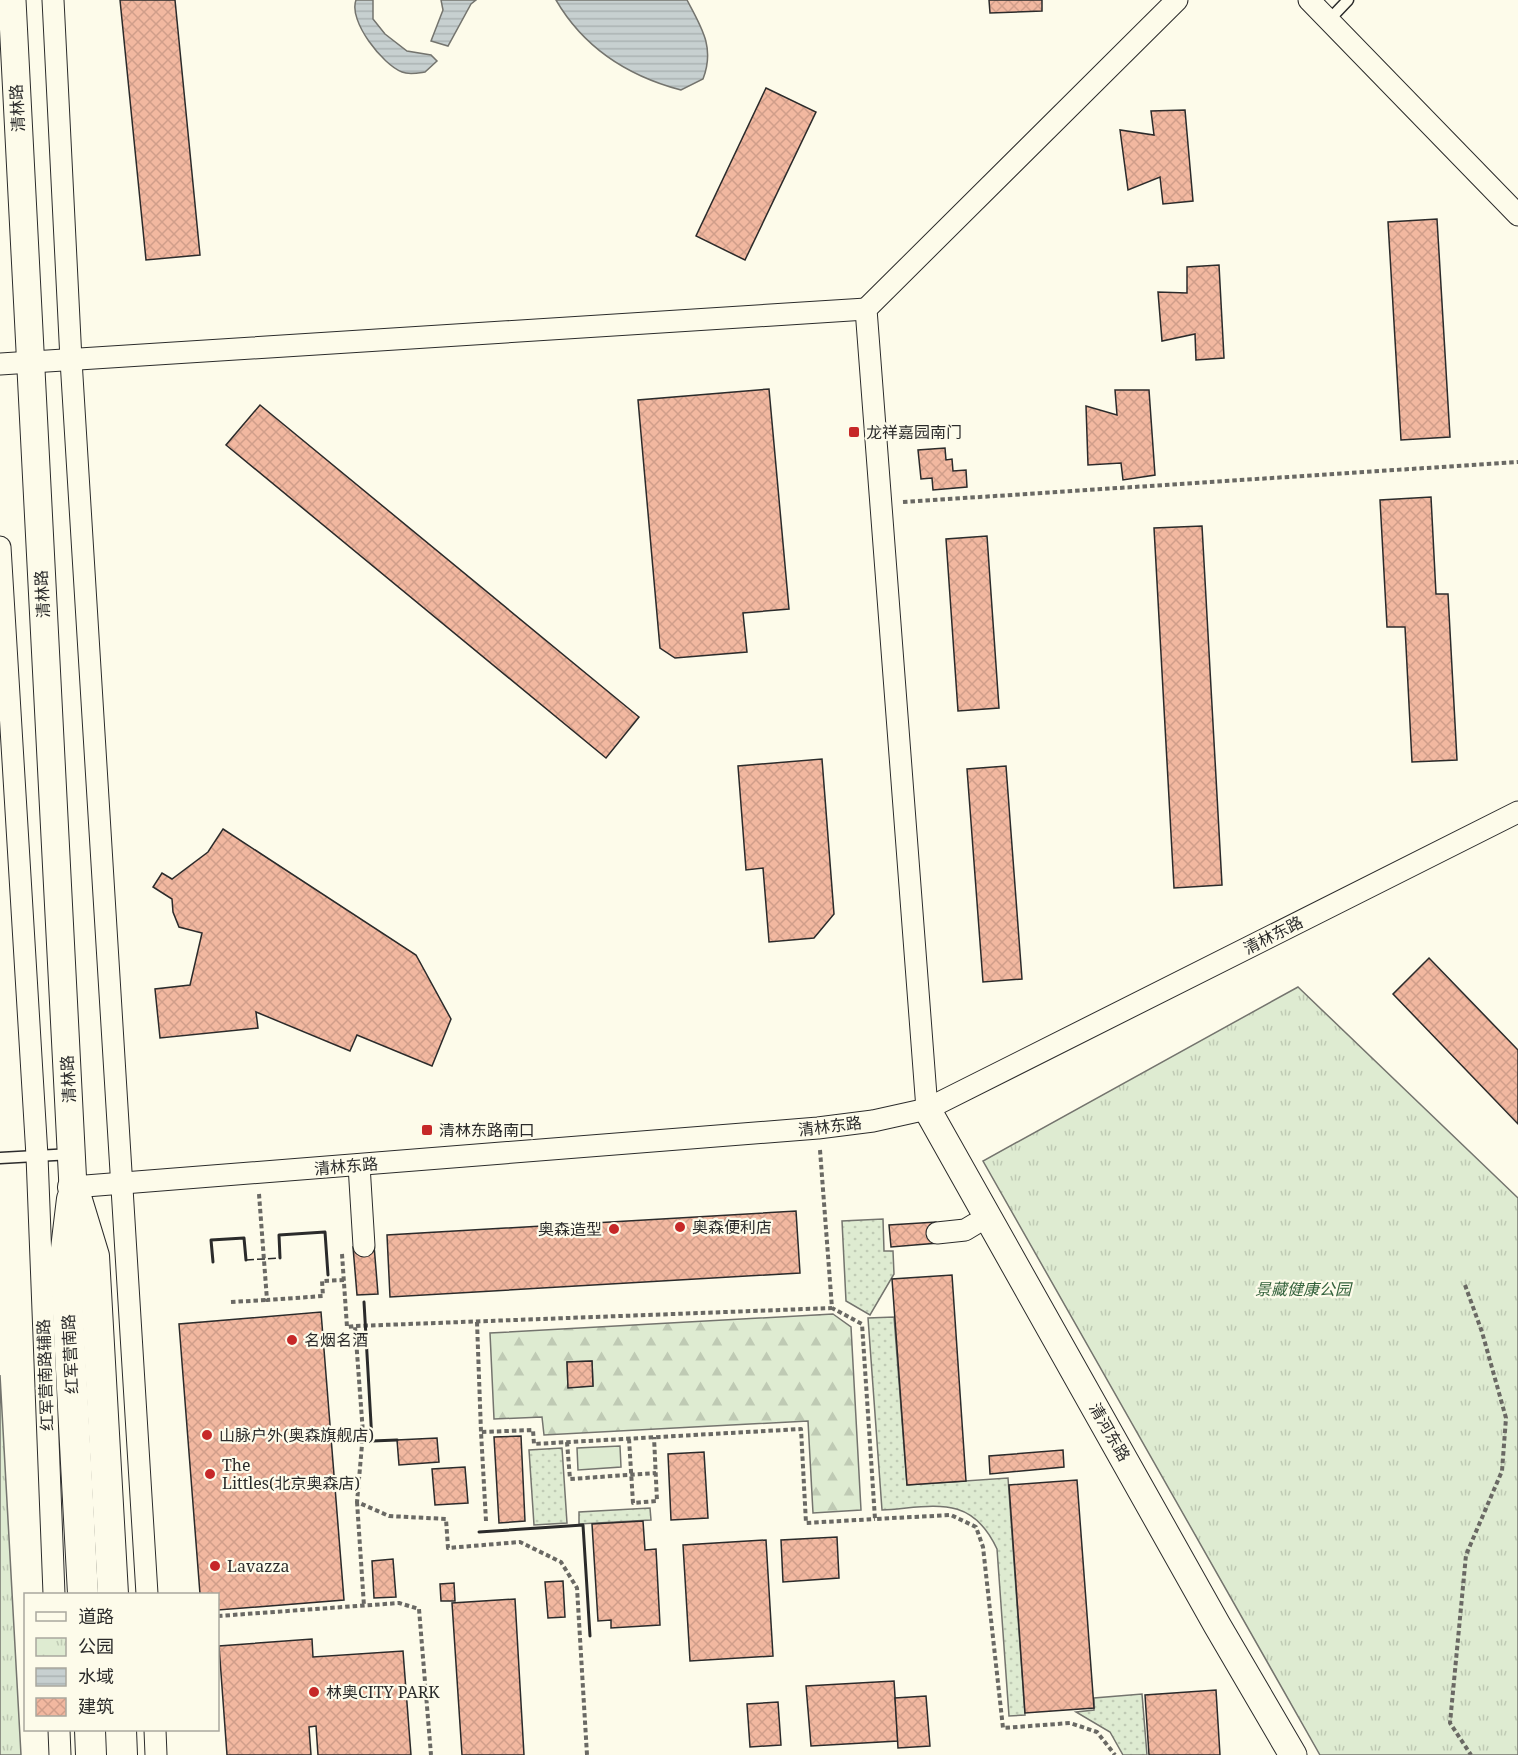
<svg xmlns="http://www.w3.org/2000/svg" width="1518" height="1755" viewBox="0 0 1518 1755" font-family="'Noto Serif','Noto Sans SC',serif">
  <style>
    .grass { fill: #deebd1; stroke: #74746e; stroke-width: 1.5 }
    .forest { fill: url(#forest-firs); stroke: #74746e; stroke-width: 1.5; fill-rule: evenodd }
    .park { fill: url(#park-tufts); stroke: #74746e; stroke-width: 1.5 }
    .garden { fill: url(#garden-dots); stroke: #74746e; stroke-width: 1.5 }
    .water { fill: url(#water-rules); stroke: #74746e; stroke-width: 1.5 }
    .building { fill: url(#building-cross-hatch); stroke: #2b2b2b; stroke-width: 1.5 }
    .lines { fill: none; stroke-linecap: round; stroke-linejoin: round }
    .service-casing { stroke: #2b2b2b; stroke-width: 13 }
    .minor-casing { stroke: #2b2b2b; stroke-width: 23 }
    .tertiary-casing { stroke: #2b2b2b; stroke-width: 29 }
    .secondary-casing { stroke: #2b2b2b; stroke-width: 32 }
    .path { stroke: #6a6964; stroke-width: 4; stroke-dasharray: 4.5 3; stroke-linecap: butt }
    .service { stroke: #fdfbea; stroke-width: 10 }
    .minor { stroke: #fdfbea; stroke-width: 21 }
    .tertiary { stroke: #fdfbea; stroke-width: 27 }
    .secondary { stroke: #fdfbea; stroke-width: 30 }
    .fence { stroke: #2b2b2b; stroke-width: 1.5; stroke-dasharray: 8 3; stroke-linecap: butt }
    .wall { stroke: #2b2b2b; stroke-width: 3 }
    .poi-dot { fill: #c62828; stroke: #fdfbea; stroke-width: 2 }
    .labels { text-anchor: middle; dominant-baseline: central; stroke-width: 4.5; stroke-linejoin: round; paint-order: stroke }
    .street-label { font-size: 16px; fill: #2b2b2b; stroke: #fdfbea }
    .poi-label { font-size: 16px; fill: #2b2b2b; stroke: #fdfbea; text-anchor: start }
    .park-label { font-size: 16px; font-style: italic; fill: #34623c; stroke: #fdfbea }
  </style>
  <defs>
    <pattern id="forest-firs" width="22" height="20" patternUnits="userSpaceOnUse" patternTransform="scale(1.5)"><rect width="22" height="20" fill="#deebd1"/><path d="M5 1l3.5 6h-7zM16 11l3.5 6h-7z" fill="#bfcab4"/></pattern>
    <pattern id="park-tufts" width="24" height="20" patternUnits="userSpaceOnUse" patternTransform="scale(1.5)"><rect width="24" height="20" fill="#deebd1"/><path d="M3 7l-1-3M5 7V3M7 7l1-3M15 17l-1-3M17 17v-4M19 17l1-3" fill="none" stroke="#bfcab4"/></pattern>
    <pattern id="garden-dots" width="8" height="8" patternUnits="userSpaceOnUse" patternTransform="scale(1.5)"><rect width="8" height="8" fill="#deebd1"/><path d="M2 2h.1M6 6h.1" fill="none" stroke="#bfcab4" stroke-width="1.8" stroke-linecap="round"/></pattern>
    <pattern id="water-rules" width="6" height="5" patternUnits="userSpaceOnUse" patternTransform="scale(1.5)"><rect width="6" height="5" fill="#c7d0d0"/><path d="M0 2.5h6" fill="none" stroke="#abb3b3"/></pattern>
    <pattern id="building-cross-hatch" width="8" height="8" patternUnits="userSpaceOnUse" patternTransform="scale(1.5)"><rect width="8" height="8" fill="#f2b8a0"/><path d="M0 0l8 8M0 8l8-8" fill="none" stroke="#d09e8a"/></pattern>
  </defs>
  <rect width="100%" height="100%" fill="#fdfbea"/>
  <polygon class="grass" points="620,1446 621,1467 578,1470 577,1448"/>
  <path class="forest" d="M833,1314l18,13 10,183 -48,3 -5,-92 -264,14 -2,-18 -48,2 -4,-86zM592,1361l1,25 -25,1 -1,-25z"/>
  <g class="park">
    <polygon points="1298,987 1518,1198 1518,1755 1320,1755 983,1161"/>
    <polygon points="0,1375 21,1755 0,1755"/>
  </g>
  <g class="garden">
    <polygon points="883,1219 884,1251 893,1251 894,1274 870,1315 846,1301 842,1221"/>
    <path d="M894,1317l13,168 101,-7 17,237 -16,1 -12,-167c-26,-56 -64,-42 -115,-39l-14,-192z"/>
    <polygon points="562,1448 567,1523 534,1525 529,1450"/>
    <polygon points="650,1508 651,1520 579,1524 579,1512"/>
    <polygon points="1142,1694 1147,1755 1123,1755 1110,1732 1076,1712 1094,1710 1094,1698"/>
  </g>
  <g class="water">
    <path d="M356,0h17v19l12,15 22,17 24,4 6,6 -12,11c-7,1 -16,3 -23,0 -19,-7 -54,-51 -46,-72z"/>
    <polygon points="441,0 476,0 471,4 448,46 431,41 443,10"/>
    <path d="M556,0h131c15,28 28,48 16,79l-22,11c-53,-14 -97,-42 -125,-90z"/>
  </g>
  <g class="building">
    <polygon points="120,0 175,0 200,255 146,260"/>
    <polygon points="989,0 1042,0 1042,11 990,13"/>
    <polygon points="766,88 816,112 745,260 696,236"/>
    <polygon points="1185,110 1193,201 1163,204 1160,177 1128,190 1120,130 1154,135 1151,111"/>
    <polygon points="1437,219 1450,437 1401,440 1388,222"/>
    <polygon points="1219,265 1224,358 1196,360 1195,334 1162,341 1158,292 1187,293 1187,267"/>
    <polygon points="769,389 789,609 743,613 747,652 675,658 660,648 638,400"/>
    <polygon points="1115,390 1149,390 1155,475 1123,480 1121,463 1088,465 1086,406 1117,415"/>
    <polygon points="260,405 639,717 606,758 226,445"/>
    <polygon points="945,448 946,460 952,459 953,471 966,470 967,487 933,490 932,478 921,479 918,450"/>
    <polygon points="1431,497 1436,594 1448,594 1457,760 1412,762 1405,627 1387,627 1380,500"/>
    <polygon points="1202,526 1222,885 1174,888 1154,528"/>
    <polygon points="987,536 999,708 958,711 946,539"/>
    <polygon points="822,759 834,914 814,938 769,942 763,868 746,870 738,766"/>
    <polygon points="1006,766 1022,979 983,982 967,769"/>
    <polygon points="223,829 416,955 451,1019 432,1066 357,1035 350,1051 256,1012 258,1028 160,1038 155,989 190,985 202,933 179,927 173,912 172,899 153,887 162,873 172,879 208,852"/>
    <polygon points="1429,958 1518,1050 1518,1124 1393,994"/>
    <polygon points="796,1211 800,1273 390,1297 387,1235"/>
    <polygon points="936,1222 938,1243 891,1247 889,1225"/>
    <polygon points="374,1245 378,1294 357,1295 353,1247"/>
    <polygon points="952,1275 966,1481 907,1485 892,1279"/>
    <polygon points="321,1312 344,1600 218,1610 218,1594 200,1594 179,1324"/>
    <polygon points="592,1361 593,1386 568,1388 567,1362"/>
    <polygon points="521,1436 525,1521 499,1523 494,1437"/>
    <polygon points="437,1438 439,1462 399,1465 397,1440"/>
    <polygon points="1063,1450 1064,1467 990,1474 989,1456"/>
    <polygon points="704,1452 708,1518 671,1520 668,1454"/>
    <polygon points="465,1467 468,1503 435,1505 432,1469"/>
    <polygon points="1077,1480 1094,1708 1025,1713 1009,1485"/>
    <polygon points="643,1521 645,1550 656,1549 660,1625 611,1628 611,1620 598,1621 592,1524"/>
    <polygon points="837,1537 839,1578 783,1582 781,1540"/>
    <polygon points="766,1540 773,1656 690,1661 683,1545"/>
    <polygon points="393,1559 396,1597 374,1598 372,1561"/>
    <polygon points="563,1581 565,1617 548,1618 545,1582"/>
    <polygon points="454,1583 455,1601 441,1601 440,1584"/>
    <polygon points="515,1599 524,1755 462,1755 452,1603"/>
    <polygon points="312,1639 313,1657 403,1651 411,1755 318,1755 316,1726 309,1727 311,1755 227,1755 219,1646"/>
    <polygon points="894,1681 898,1741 811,1746 806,1686"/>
    <polygon points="1216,1690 1220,1755 1149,1755 1145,1695"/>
    <polygon points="926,1696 930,1746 898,1748 895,1698"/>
    <polygon points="778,1702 781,1745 750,1747 747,1704"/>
  </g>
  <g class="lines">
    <defs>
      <g id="service">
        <polyline points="1329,20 1348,0"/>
        <polyline points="0,1158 72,1154"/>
      </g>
      <g id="minor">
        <polyline points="53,0 71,360 147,1594"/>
        <polyline points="1309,0 1518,215"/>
        <polyline points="0,364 866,309"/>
        <polyline points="0,547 37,1156 54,1594"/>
        <polyline points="927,1109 866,309 1177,0"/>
        <polyline points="359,1165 364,1246"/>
        <polyline points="73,1187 818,1128 873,1121 927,1109 1518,812"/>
        <polyline points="937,1233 965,1230 975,1224"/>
        <polyline points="59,1730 60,1755"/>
        <polyline points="155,1730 156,1755"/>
      </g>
      <g id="tertiary">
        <polyline points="12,0 73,1187"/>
        <polyline points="927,1109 1217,1625 1293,1755"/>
      </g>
      <g id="secondary">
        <polyline points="73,1187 94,1256 113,1594"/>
        <polyline points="72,1199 65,1257 83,1594"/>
        <polyline points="90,1730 91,1755"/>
        <polyline points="121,1730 122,1755"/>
      </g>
    </defs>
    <use href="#service" class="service-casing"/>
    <use href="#minor" class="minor-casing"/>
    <use href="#tertiary" class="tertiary-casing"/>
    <use href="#secondary" class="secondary-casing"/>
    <g class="path">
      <polyline points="903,502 1518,462"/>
      <polyline points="820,1150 832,1308 862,1324 875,1519 951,1515 976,1527 983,1547 1003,1728 1070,1723 1097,1732 1115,1755"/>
      <polyline points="259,1194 267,1300 323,1296 322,1281 344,1280"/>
      <polyline points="342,1254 347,1327 355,1326 363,1433 357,1502 389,1516 446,1519 448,1548 520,1542 561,1562 577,1588 587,1755"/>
      <polyline points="1465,1285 1482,1332 1506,1418 1502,1471 1466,1555 1450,1723 1471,1755"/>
      <polyline points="231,1302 267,1300"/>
      <polyline points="477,1322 481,1432"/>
      <polyline points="356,1326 832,1308"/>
      <polyline points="629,1439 633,1503 657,1501 654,1437"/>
      <polyline points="567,1442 570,1479 656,1473"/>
      <polyline points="357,1502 364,1606"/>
      <polyline points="486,1521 481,1432 533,1430 534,1444 801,1429 806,1523 875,1519"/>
      <polyline points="218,1616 399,1603 419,1609 431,1755"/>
    </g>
    <use href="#service" class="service"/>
    <use href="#minor" class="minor"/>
    <use href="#tertiary" class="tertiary"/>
    <use href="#secondary" class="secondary"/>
    <polyline class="fence" points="246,1260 280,1258"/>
    <g class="wall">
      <polyline points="280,1258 279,1235 325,1232 328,1275"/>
      <polyline points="213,1262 211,1240 244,1238 246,1260"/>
      <polyline points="364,1302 372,1441 397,1440"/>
      <polyline points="479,1532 583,1525 590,1636"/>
    </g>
  </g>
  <g class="poi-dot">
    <rect x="848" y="426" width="12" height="12" rx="3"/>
    <rect x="421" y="1124" width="12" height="12" rx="3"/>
    <circle cx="680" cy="1227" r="6"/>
    <circle cx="614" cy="1229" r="6"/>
    <circle cx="292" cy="1340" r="6"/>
    <circle cx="207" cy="1435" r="6"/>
    <circle cx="210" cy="1474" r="6"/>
    <circle cx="215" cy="1566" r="6"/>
    <circle cx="314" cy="1692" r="6"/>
  </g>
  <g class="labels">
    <g class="street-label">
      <text transform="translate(17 108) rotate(-93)">清林路</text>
      <text transform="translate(42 594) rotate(-93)">清林路</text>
      <text transform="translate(1273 935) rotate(-27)">清林东路</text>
      <text transform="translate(68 1079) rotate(-93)">清林路</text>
      <text transform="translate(830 1126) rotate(-7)">清林东路</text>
      <text transform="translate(346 1166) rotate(-5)">清林东路</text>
      <text transform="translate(70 1354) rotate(-93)">红军营南路</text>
      <text transform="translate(45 1375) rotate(-92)">红军营南路辅路</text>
      <text transform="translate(1110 1432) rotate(60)">清河东路</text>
    </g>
    <g class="poi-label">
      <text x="866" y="432">龙祥嘉园南门</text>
      <text x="439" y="1130">清林东路南口</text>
      <text x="692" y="1227">奥森便利店</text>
      <text x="602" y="1229" text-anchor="end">奥森造型</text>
      <text x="304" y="1340">名烟名酒</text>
      <text x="219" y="1435">山脉户外(奥森旗舰店)</text>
      <text x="222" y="1465">The<tspan x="222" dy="18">Littles(北京奥森店)</tspan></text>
      <text x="227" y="1566">Lavazza</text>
      <text x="326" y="1692">林奥CITY PARK</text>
    </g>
    <g class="park-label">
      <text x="1303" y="1289">景藏健康公园</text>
    </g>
  </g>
  <rect x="24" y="1593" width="195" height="138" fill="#fdfbea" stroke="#a9a89e" stroke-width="1.5"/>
  <rect x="36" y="1612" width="30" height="9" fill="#fdfbea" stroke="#a9a89e" stroke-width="1.5"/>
  <text x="78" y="1623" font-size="18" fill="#2b2b2b">道路</text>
  <rect x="36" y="1638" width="30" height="18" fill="url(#park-tufts)" stroke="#a9a89e" stroke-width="1.5"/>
  <text x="78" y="1653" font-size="18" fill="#2b2b2b">公园</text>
  <rect x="36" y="1668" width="30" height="18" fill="url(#water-rules)" stroke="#a9a89e" stroke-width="1.5"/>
  <text x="78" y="1683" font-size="18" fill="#2b2b2b">水域</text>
  <rect x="36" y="1698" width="30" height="18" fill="url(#building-cross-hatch)" stroke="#a9a89e" stroke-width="1.5"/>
  <text x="78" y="1713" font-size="18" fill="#2b2b2b">建筑</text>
</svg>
